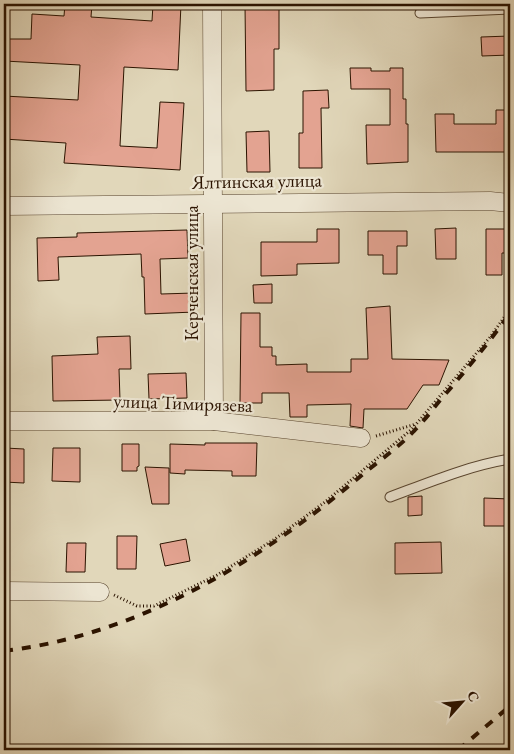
<svg xmlns="http://www.w3.org/2000/svg" width="514" height="754" viewBox="0 0 514 754" font-family="'EB Garamond',serif">
  <style>
    .building { fill: #e3a391; stroke: #2b1300 }
    .lines { fill: none; stroke-linecap: round; stroke-linejoin: round }
    .service-casing { stroke: #58442e; stroke-width: 11 }
    .minor-casing { stroke: #58442e; stroke-width: 19 }
    .path { stroke: #2b1300; stroke-width: 3; stroke-dasharray: 1 2.5; stroke-linecap: butt }
    .service { stroke: #ece5d2; stroke-width: 9 }
    .minor { stroke: #ece5d2; stroke-width: 18 }
    .rail { stroke: #2b1300; stroke-width: 4; stroke-dasharray: 9 9; stroke-linecap: butt }
    .labels { text-anchor: middle; dominant-baseline: central; stroke-width: 4.5; stroke-linejoin: round; paint-order: stroke }
    .street-label { font-size: 19px; fill: #2b1300; stroke: #ece5d2 }
  </style>
  <rect width="100%" height="100%" fill="#e1d7ba"/>
  <filter id="stains"><feTurbulence type="fractalNoise" baseFrequency=".004" numOctaves="4"/><feColorMatrix values="0 0 0 0 .2 0 0 0 0 .09 0 0 0 0 .02 0 0 0 .5 -.17"/></filter>
  <radialGradient id="worn" r=".72"><stop offset=".6" stop-color="#630" stop-opacity="0"/><stop offset="1" stop-color="#630" stop-opacity=".3"/></radialGradient>
  <g class="building">
    <polygon points="65,4 92,4 91,17 152,21 153,4 181,4 178,70 124,67 120,146 157,148 160,102 184,103 180,170 64,163 66,143 4,139 4,96 78,100 80,65 4,61 4,39 31,39 32,14 64,16"/>
    <polygon points="279,4 279,49 274,49 274,90 246,91 245,5"/>
    <polygon points="510,36 510,55 482,56 481,37"/>
    <polygon points="350,68 371,68 371,71 390,71 390,68 403,68 403,99 406,99 406,124 408,124 408,162 367,164 366,125 390,125 390,89 351,89"/>
    <polygon points="328,90 329,108 321,108 322,168 299,168 299,133 303,133 303,91"/>
    <polygon points="496,110 510,110 510,152 436,152 435,114 454,114 454,124 496,124"/>
    <polygon points="269,131 270,172 247,172 246,132"/>
    <polygon points="456,228 456,259 436,259 435,229"/>
    <polygon points="317,229 339,229 339,263 297,264 297,275 261,276 261,242 317,242"/>
    <polygon points="486,229 507,229 507,253 502,253 502,275 486,275"/>
    <polygon points="187,230 188,258 160,259 161,294 194,293 195,312 145,314 144,277 142,277 141,254 58,257 59,280 38,281 37,238 77,237 77,233"/>
    <polygon points="368,231 407,231 407,246 397,246 397,274 383,274 383,255 368,255"/>
    <polygon points="272,284 272,303 254,303 253,285"/>
    <polygon points="390,306 392,359 449,360 439,385 423,385 407,409 364,409 363,428 350,426 351,404 307,405 307,417 290,417 289,393 262,393 262,403 240,403 241,313 260,313 260,347 272,347 272,356 276,356 276,365 307,364 307,372 351,372 351,359 368,359 366,308"/>
    <polygon points="130,336 131,369 119,369 120,400 53,401 52,356 98,354 97,337"/>
    <polygon points="186,373 187,398 149,399 148,374"/>
    <polygon points="205,443 257,443 256,476 232,476 232,471 185,470 185,474 170,473 170,444 205,445"/>
    <polygon points="122,444 139,444 139,466 137,467 137,471 122,471"/>
    <polygon points="5,448 24,449 24,483 4,482"/>
    <polygon points="53,448 80,448 80,482 52,481"/>
    <polygon points="145,467 169,468 169,504 152,504"/>
    <polygon points="422,496 422,515 408,516 408,497"/>
    <polygon points="484,498 510,499 510,526 484,526"/>
    <polygon points="117,536 137,536 136,569 117,569"/>
    <polygon points="186,539 190,561 165,566 160,544"/>
    <polygon points="441,542 442,573 395,574 395,543"/>
    <polygon points="67,543 86,543 85,572 66,572"/>
  </g>
  <g class="lines">
    <defs>
      <g id="service">
        <polyline points="420,13 510,9"/>
        <path d="M390,497c40,-15 78,-31 120,-38"/>
      </g>
      <g id="minor">
        <polyline points="212,4 214,421"/>
        <polyline points="4,206 490,201 510,203"/>
        <polyline points="4,421 214,421 361,438"/>
        <polyline points="4,591 100,592"/>
      </g>
    </defs>
    <use href="#service" class="service-casing"/>
    <use href="#minor" class="minor-casing"/>
    <g class="path">
      <polyline points="376,436 416,424"/>
      <polyline points="114,595 137,606 154,606 217,575 275,539 325,502 412,429 491,336 510,309"/>
    </g>
    <use href="#service" class="service"/>
    <use href="#minor" class="minor"/>
    <g class="rail">
      <path d="M4,651c135,-16 256,-90 358,-176 18,-15 37,-28 52,-44 13,-13 23,-28 35,-41 21,-25 42,-50 61,-77"/>
      <polyline points="458,750 510,706"/>
    </g>
  </g>
  <g class="labels">
    <g class="street-label">
      <text transform="translate(257 181) rotate(-1)">Ялтинская улица</text>
      <text transform="translate(191 273) rotate(-90)">Керченская улица</text>
      <text transform="translate(183 403) rotate(2)">улица Тимирязева</text>
    </g>
  </g>
  <rect width="514" height="754" fill="none" stroke="#e1d7ba" stroke-width="20"/>
  <rect x="5" y="5" width="504" height="744" fill="none" stroke="#2b1300" stroke-width="2.5"/>
  <rect x="10" y="10" width="494" height="734" fill="none" stroke="#2b1300"/>
  <g transform="translate(462 702) rotate(63)" stroke="#ece5d2" stroke-width="4" paint-order="stroke">
  <path d="M0-4L9 19L0 12L-9 19Z" fill="#2b1300"/>
  <text y="-8" font-size="14" font-weight="bold" text-anchor="middle" fill="#2b1300">С</text>
  </g>
  <rect width="100%" height="100%" filter="url(#stains)"/>
  <rect width="100%" height="100%" fill="url(#worn)"/>
</svg>
